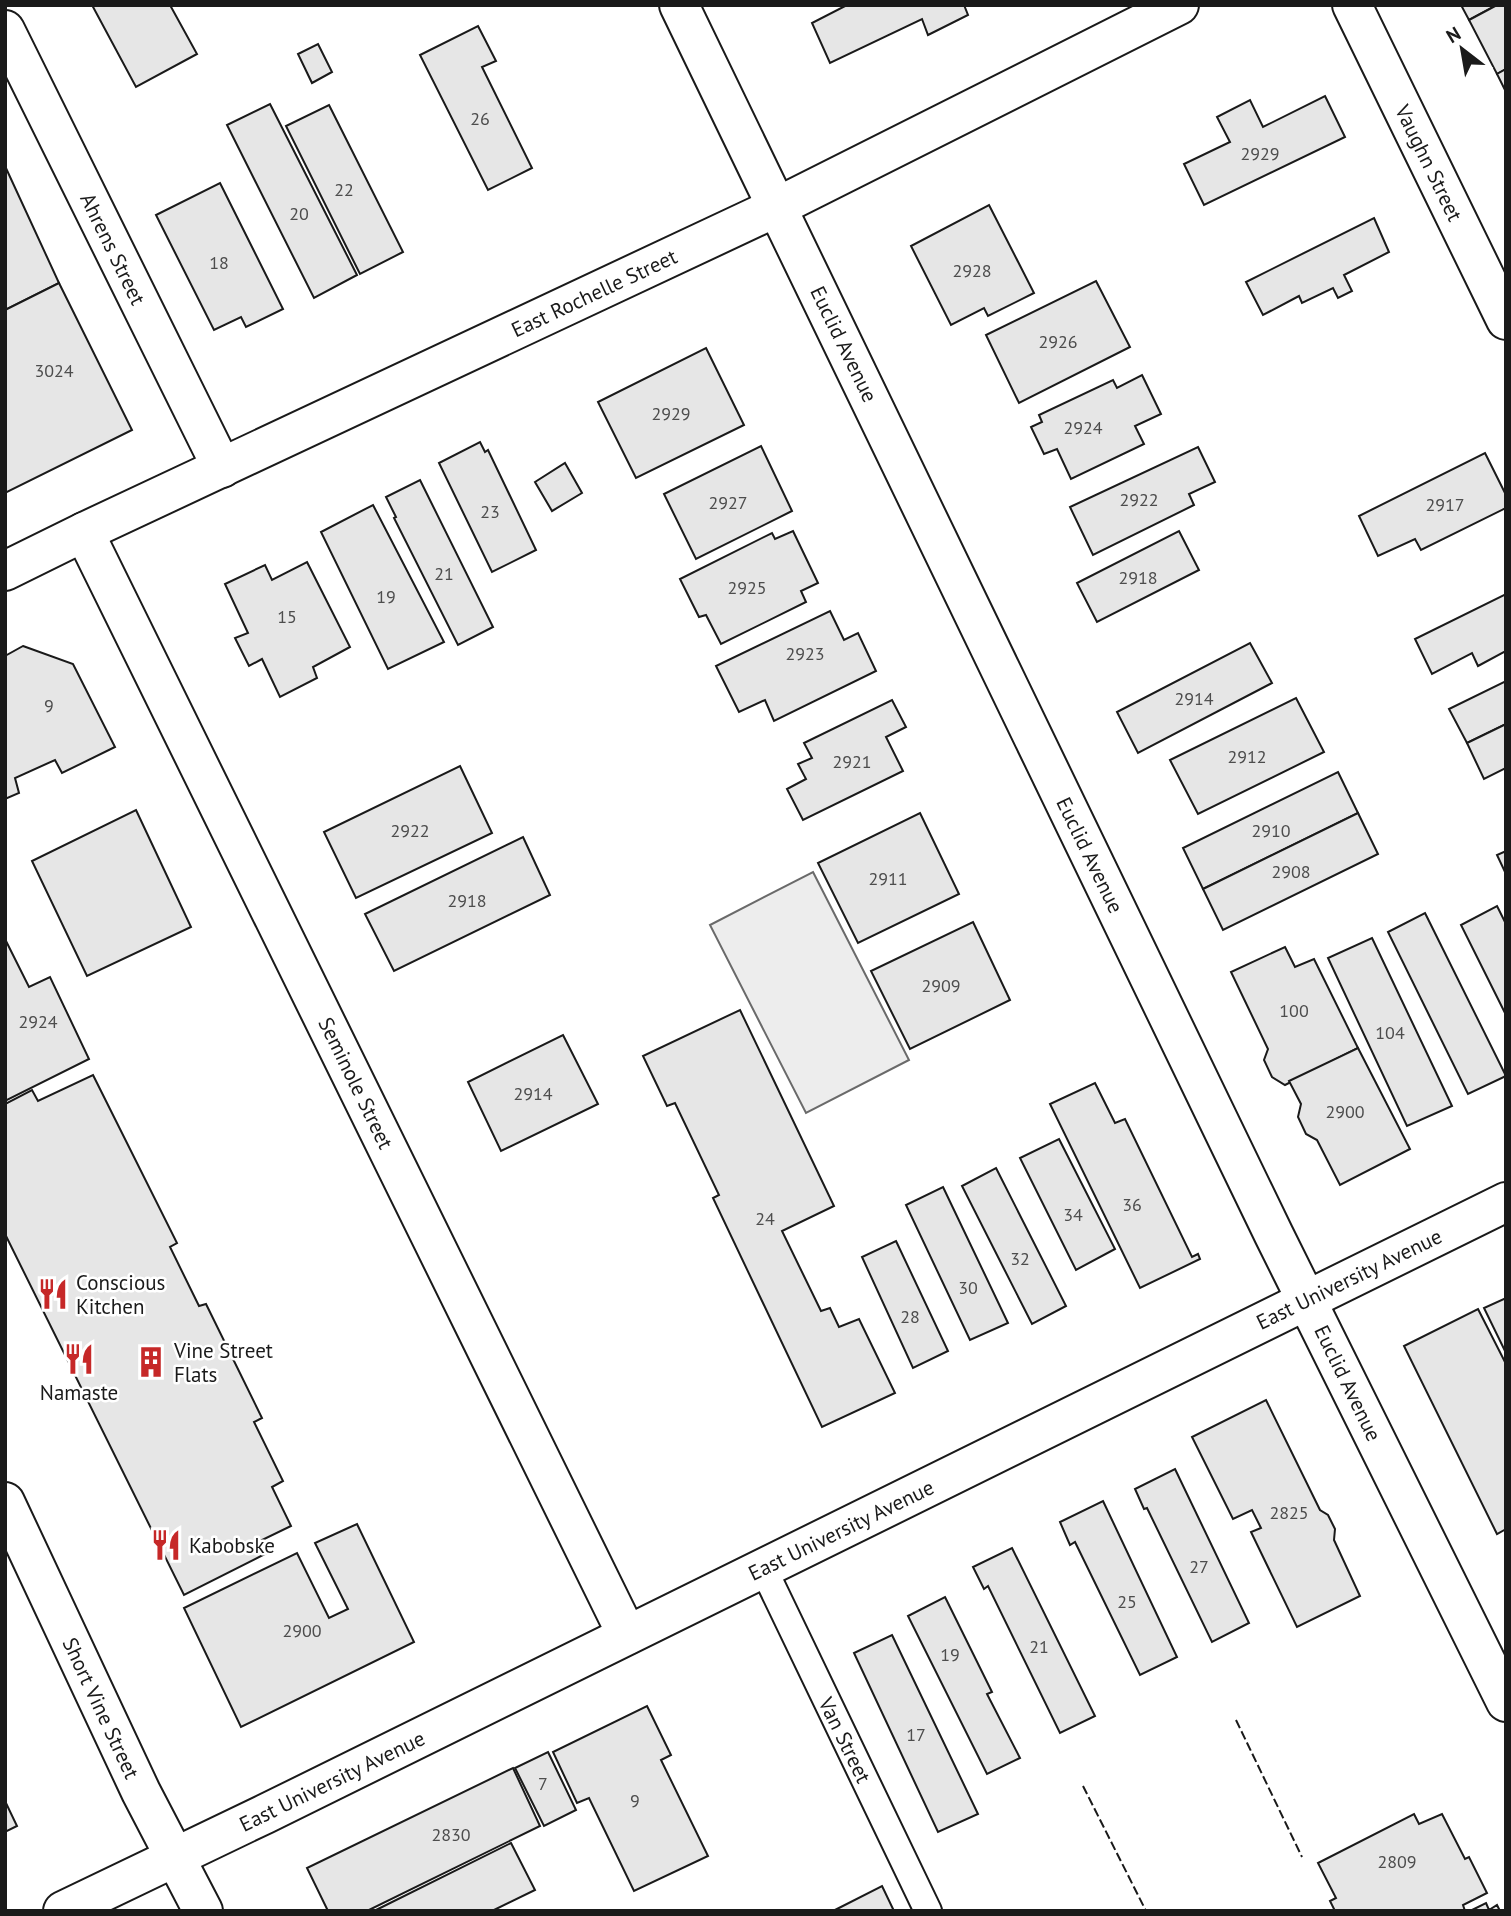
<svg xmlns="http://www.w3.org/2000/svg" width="1511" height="1916" viewBox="0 0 1511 1916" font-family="'PT Sans',sans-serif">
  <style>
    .built { fill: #ededed; stroke: #6a6a6a; stroke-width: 2 }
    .building { fill: #e6e6e6; stroke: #1a1a1a; stroke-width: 2 }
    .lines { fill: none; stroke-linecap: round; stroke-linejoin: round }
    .lane-casing { stroke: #1a1a1a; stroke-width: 30 }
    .street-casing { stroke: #1a1a1a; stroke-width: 42 }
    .secondary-casing { stroke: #1a1a1a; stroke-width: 42 }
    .lane { stroke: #fff; stroke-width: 26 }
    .street { stroke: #fff; stroke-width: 38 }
    .secondary { stroke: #fff; stroke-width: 38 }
    .fence { stroke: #1a1a1a; stroke-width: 2; stroke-dasharray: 9 3.5; stroke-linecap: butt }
    .labels { text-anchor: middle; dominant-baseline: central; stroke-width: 5; stroke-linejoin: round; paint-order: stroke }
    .number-label { font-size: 18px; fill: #4d4d4d }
    .street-label { font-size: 21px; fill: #1a1a1a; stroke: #fff }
    .poi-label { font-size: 21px; fill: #1a1a1a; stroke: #fff; text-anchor: start }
  </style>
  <rect width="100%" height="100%" fill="#fff"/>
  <polygon class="built" points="813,872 909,1060 806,1113 710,925"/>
  <g class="building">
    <polygon points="92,5 170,5 197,54 136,87"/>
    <polygon points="847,5 964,5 968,15 928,35 922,19 830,63 812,23"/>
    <polygon points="1461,5 1497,5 1469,20"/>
    <polygon points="1497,5 1506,5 1506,69 1497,74 1469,20"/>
    <polygon points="478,26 496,61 482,67 532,168 488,190 420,55"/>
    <polygon points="318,44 332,72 312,83 298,54"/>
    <polygon points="1506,69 1506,92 1497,74"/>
    <polygon points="1325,96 1345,137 1204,205 1184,164 1230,142 1217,117 1250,100 1263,127"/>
    <polygon points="270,104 357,275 314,298 227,125"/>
    <polygon points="329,105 403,252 360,274 286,126"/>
    <polygon points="5,166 59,283 5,310"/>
    <polygon points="220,183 283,309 246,327 241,317 214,330 156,215"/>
    <polygon points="989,205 1034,293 988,316 984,308 951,325 911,246"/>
    <polygon points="1374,218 1389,252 1344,275 1352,291 1338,298 1333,288 1302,303 1299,296 1263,315 1246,282"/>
    <polygon points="1096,281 1130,347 1019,403 986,335"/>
    <polygon points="59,283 132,430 5,493 5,310"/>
    <polygon points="706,348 744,425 636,478 598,402"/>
    <polygon points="1142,375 1161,414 1135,426 1144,444 1071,479 1057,449 1044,454 1031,427 1042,422 1039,415 1113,380 1117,388"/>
    <polygon points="480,442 485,452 488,450 536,550 492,572 439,463"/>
    <polygon points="761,446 792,511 696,559 664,494"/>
    <polygon points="1198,447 1215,482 1189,494 1194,505 1093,555 1070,507"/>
    <polygon points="1485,453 1506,495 1506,508 1421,550 1415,539 1378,556 1359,516"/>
    <polygon points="565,463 582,493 552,511 535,482"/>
    <polygon points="420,480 493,627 458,645 394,518 396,517 386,497"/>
    <polygon points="373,505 444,642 388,669 321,532"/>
    <polygon points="793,531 818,583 801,591 806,602 721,644 706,615 699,617 680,579 772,533 775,539"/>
    <polygon points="1179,531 1199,570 1097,622 1077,583"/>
    <polygon points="307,562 350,647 313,667 317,678 280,697 262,659 249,666 235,638 248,633 225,584 265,565 272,580"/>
    <polygon points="1506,594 1506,651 1478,666 1472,653 1432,674 1415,639"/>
    <polygon points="830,611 844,640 858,633 876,671 774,721 765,700 739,712 716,666"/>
    <polygon points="1250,643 1272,683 1138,753 1117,712"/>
    <polygon points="23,646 73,664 115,747 62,773 55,760 15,778 19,793 5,799 5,656"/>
    <polygon points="1506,681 1506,724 1467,743 1449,709"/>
    <polygon points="1296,698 1324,752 1198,814 1170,760"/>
    <polygon points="892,700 906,727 886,737 903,771 803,820 787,789 806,779 798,764 812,758 804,743"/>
    <polygon points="1506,724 1506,768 1484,779 1467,743"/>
    <polygon points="460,766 492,833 356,898 324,832"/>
    <polygon points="1338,772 1358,813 1203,889 1183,848"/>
    <polygon points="136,810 191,927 87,976 32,861"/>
    <polygon points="920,813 959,894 858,943 818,863"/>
    <polygon points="1358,813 1378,854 1223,930 1203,889"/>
    <polygon points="523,837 550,895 394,971 365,914"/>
    <polygon points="1506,851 1506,874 1497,855"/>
    <polygon points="1497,906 1506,924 1506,1015 1461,925"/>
    <polygon points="1425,913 1506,1076 1468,1094 1388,932"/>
    <polygon points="973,922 1010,1000 910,1049 871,971"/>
    <polygon points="1372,938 1452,1106 1407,1126 1328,958"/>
    <polygon points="5,939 29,987 50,977 89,1059 5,1101"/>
    <polygon points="1285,947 1295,967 1314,959 1358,1048 1285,1085 1272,1077 1264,1060 1268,1049 1231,972"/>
    <polygon points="740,1010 834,1206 782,1231 821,1311 830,1308 839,1327 859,1319 895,1393 822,1427 713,1198 719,1195 675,1103 667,1106 643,1056"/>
    <polygon points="563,1035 598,1104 501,1151 468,1082"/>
    <polygon points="1358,1048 1410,1149 1340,1185 1317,1140 1306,1134 1298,1117 1301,1104 1289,1081"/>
    <polygon points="93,1075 177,1243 170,1247 199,1306 206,1304 262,1418 254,1422 283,1481 272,1487 291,1526 262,1540 267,1553 184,1595 5,1234 5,1104 32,1090 38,1101"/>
    <polygon points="1095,1083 1115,1123 1125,1119 1192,1257 1198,1254 1200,1259 1140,1288 1050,1104"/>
    <polygon points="1059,1139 1115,1249 1076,1270 1020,1158"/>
    <polygon points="996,1168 1066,1306 1032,1324 962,1186"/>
    <polygon points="943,1187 1008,1323 970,1340 906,1205"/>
    <polygon points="896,1241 948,1351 913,1368 862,1257"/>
    <polygon points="1506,1298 1506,1353 1484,1308"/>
    <polygon points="1478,1309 1506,1364 1506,1529 1497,1534 1404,1346"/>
    <polygon points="1266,1400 1320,1510 1328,1515 1335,1529 1334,1540 1360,1596 1297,1627 1251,1532 1261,1528 1252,1510 1233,1519 1192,1437"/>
    <polygon points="1175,1469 1249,1623 1212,1642 1147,1508 1144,1509 1135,1489"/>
    <polygon points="1103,1501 1177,1657 1140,1675 1075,1542 1070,1545 1060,1522"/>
    <polygon points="357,1524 414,1642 241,1727 184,1608 297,1553 329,1618 348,1609 315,1543"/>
    <polygon points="1012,1548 1095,1716 1060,1733 988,1586 984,1589 973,1567"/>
    <polygon points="945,1597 992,1692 987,1694 1020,1758 987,1774 908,1616"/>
    <polygon points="892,1635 978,1814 938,1832 854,1653"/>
    <polygon points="647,1706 671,1755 661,1760 708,1856 634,1891 589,1798 577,1803 553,1752"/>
    <polygon points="548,1752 576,1810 544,1826 515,1768"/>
    <polygon points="513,1768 540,1826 367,1911 328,1911 307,1868"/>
    <polygon points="5,1801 17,1826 5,1832"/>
    <polygon points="1414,1814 1419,1824 1442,1814 1465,1859 1469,1857 1487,1893 1463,1905 1465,1911 1335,1911 1330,1901 1336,1898 1318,1863"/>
    <polygon points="511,1843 535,1890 492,1911 374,1911"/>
    <polygon points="882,1886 894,1911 833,1911"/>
    <polygon points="1486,1903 1489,1910 1497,1905 1500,1911 1470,1911"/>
  </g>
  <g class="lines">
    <defs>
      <polyline id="lane" points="763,1568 928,1911"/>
      <g id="street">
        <polyline points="679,5 1274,1235 1506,1702"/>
        <polyline points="1352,5 1506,320"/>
        <polyline points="5,30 222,468"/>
        <polyline points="84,532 627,1635"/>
        <polyline points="5,571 84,532 777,207 1179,5"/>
      </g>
      <g id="secondary">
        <polyline points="5,1502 141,1792 203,1911"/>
        <polyline points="63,1911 265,1814 1506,1202"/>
      </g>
    </defs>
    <use href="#lane" class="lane-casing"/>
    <use href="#street" class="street-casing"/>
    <use href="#secondary" class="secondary-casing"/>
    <use href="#lane" class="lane"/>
    <use href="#street" class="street"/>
    <use href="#secondary" class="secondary"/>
    <g class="fence">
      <polyline points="1236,1720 1302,1857"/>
      <polyline points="1083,1786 1146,1911"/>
    </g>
  </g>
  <defs>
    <symbol id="restaurant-bare" viewBox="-9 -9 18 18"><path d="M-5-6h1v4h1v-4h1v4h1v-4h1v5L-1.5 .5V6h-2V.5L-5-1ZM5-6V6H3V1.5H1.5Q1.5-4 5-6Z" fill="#c62828" stroke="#fff" stroke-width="2.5" paint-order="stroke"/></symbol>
    <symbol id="building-bare" viewBox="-9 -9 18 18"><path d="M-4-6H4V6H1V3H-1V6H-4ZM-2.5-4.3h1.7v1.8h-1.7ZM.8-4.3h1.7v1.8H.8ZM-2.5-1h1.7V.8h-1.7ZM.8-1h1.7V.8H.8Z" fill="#c62828" stroke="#fff" stroke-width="2.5" paint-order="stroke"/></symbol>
  </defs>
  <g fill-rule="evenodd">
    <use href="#restaurant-bare" x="31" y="1272" width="44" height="44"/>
    <use href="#restaurant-bare" x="57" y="1337" width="44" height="44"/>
    <use href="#building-bare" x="129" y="1340" width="44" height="44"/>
    <use href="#restaurant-bare" x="144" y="1523" width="44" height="44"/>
  </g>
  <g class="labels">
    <g class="number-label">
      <text x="480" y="118">26</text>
      <text x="1260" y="153">2929</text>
      <text x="344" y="189">22</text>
      <text x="299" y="213">20</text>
      <text x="219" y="262">18</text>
      <text x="972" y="270">2928</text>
      <text x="1058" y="341">2926</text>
      <text x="54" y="370">3024</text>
      <text x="671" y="413">2929</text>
      <text x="1083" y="427">2924</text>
      <text x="1139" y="499">2922</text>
      <text x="728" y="502">2927</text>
      <text x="1445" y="504">2917</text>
      <text x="490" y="511">23</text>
      <text x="444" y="573">21</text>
      <text x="1138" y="577">2918</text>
      <text x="747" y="587">2925</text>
      <text x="386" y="596">19</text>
      <text x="287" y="616">15</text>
      <text x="805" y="653">2923</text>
      <text x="1194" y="698">2914</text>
      <text x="49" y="705">9</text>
      <text x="1247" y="756">2912</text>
      <text x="852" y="761">2921</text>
      <text x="410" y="830">2922</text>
      <text x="1271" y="830">2910</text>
      <text x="1291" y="871">2908</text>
      <text x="888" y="878">2911</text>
      <text x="467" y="900">2918</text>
      <text x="941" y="985">2909</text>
      <text x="1294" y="1010">100</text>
      <text x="38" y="1021">2924</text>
      <text x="1390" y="1032">104</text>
      <text x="533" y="1093">2914</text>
      <text x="1345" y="1111">2900</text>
      <text x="1132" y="1204">36</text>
      <text x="1073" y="1214">34</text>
      <text x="765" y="1218">24</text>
      <text x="1020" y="1258">32</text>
      <text x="968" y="1287">30</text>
      <text x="910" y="1316">28</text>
      <text x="1289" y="1512">2825</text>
      <text x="1199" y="1566">27</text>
      <text x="1127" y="1601">25</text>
      <text x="302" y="1630">2900</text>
      <text x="1039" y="1646">21</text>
      <text x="950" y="1654">19</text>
      <text x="916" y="1734">17</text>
      <text x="543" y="1783">7</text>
      <text x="635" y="1800">9</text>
      <text x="451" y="1834">2830</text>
      <text x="1397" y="1861">2809</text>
    </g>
    <g class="street-label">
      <text transform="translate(1429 163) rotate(64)">Vaughn Street</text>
      <text transform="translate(113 249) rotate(64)">Ahrens Street</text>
      <text transform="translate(594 293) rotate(-25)">East Rochelle Street</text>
      <text transform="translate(844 344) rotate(64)">Euclid Avenue</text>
      <text transform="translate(1090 855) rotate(64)">Euclid Avenue</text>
      <text transform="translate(356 1083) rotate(64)">Seminole Street</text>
      <text transform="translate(1349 1279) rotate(-26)">East University Avenue</text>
      <text transform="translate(1348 1383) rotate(64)">Euclid Avenue</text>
      <text transform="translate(841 1530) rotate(-26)">East University Avenue</text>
      <text transform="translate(101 1708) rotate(65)">Short Vine Street</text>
      <text transform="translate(845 1740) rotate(64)">Van Street</text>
      <text transform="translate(332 1781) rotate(-26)">East University Avenue</text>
    </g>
    <g class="poi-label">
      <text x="76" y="1282">Conscious<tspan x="76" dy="24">Kitchen</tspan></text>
      <text x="174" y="1350">Vine Street<tspan x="174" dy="24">Flats</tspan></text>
      <text x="79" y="1392" text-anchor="middle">Namaste</text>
      <text x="189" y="1545">Kabobske</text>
    </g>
  </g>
  <rect width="1511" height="1916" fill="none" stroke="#1a1a1a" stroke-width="14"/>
  <g transform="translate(1462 49) rotate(329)" stroke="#ffffff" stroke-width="5" paint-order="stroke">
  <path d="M0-5L12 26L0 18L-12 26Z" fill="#1a1a1a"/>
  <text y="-10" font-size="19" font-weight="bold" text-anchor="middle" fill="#1a1a1a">N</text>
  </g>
</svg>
